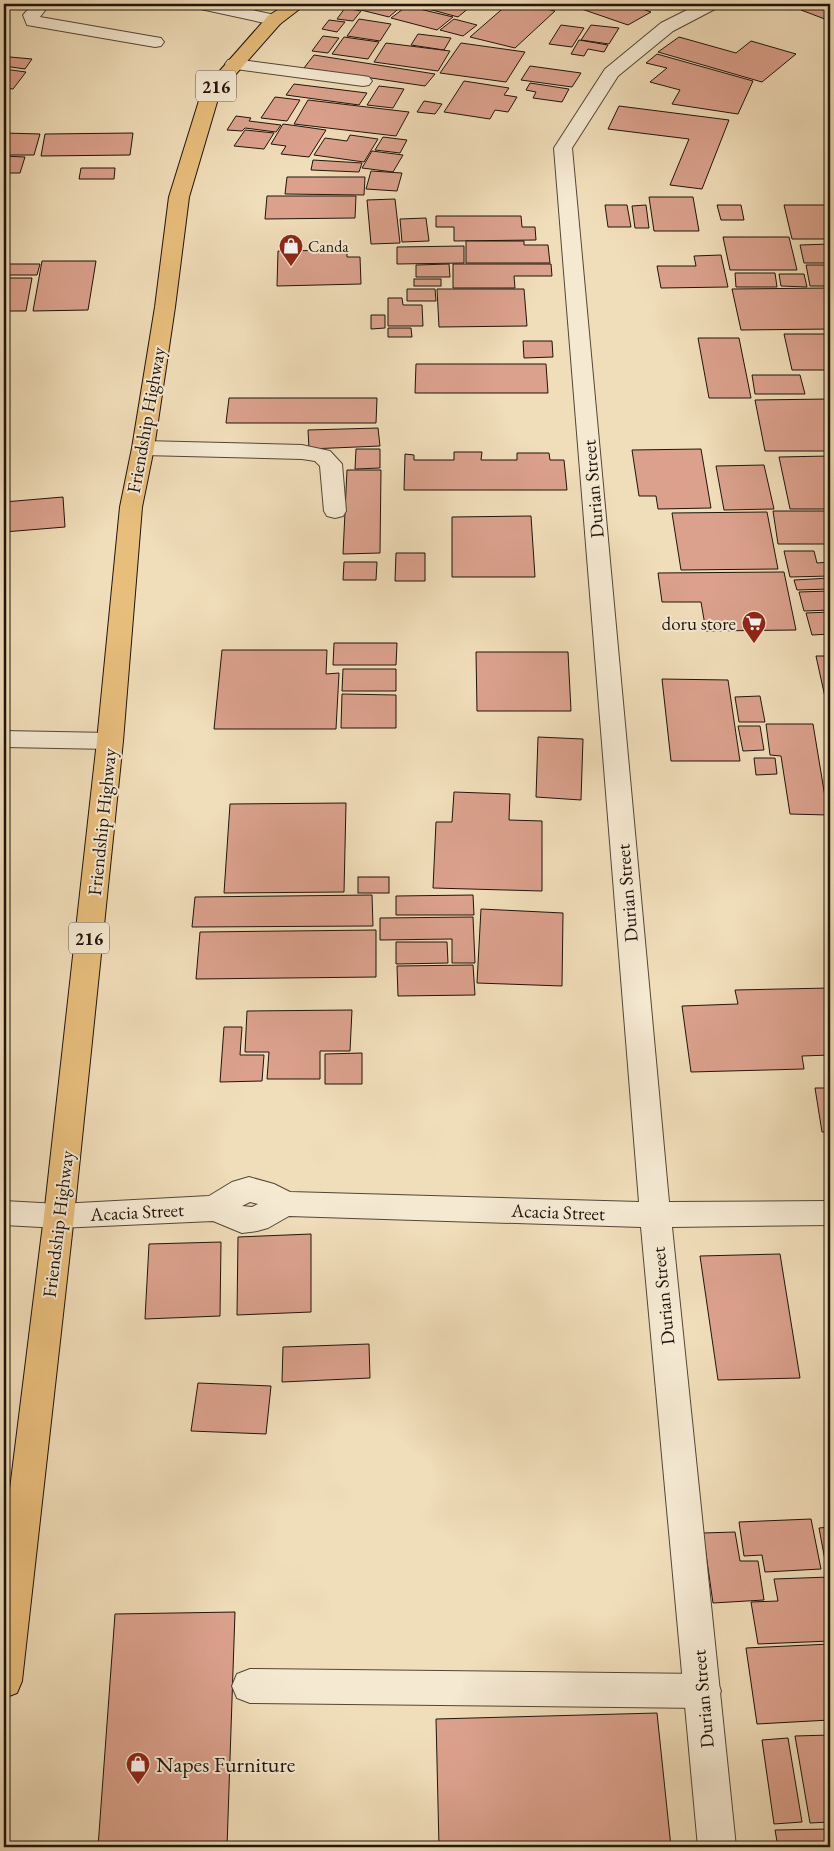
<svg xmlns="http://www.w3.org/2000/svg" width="834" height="1851" viewBox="0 0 834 1851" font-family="'EB Garamond',serif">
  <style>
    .building { fill: #dba18d; stroke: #1f140b }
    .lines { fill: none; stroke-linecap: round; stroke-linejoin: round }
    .service-casing { stroke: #534636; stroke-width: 2 }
    .minor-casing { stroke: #534636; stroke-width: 2 }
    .primary-casing { stroke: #1f140b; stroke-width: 2 }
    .service { fill: #f5e9d2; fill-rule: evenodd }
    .minor { fill: #f5e9d2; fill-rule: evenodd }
    .primary { fill: #e8be7c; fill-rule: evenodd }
    .labels { text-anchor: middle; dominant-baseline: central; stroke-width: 4; stroke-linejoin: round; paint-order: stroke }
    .far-poi-label { font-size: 16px; fill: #1f140b; stroke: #f5e9d2; text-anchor: start }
    .shield { fill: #f5e9d2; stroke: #5f5447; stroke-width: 1 }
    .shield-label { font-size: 18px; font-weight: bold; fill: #1f140b }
    .street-label { font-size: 19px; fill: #1f140b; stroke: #f5e9d2 }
    .poi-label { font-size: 19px; fill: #1f140b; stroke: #f5e9d2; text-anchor: end }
    .near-poi-label { font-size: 22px; fill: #1f140b; stroke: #f5e9d2; text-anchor: start }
  </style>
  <rect width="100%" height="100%" fill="#f0ddb9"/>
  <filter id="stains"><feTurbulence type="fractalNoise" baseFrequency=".004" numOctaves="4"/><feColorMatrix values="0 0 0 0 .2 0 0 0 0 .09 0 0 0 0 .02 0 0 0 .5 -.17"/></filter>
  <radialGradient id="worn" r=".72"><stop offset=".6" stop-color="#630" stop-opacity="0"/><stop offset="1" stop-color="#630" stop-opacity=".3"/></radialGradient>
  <g class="building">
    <polygon points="340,4 365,4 358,9 339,5"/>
    <polygon points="370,4 404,4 389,17 361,10"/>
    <polygon points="410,4 457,4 470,7 458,17"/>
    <polygon points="508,4 525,4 555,11 515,48 470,37"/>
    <polygon points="572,4 628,4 651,12 628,25 570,5"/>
    <polygon points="782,4 805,4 795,9"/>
    <polygon points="812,4 830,4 830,21 801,10"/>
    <polygon points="407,6 453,17 437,30 391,18"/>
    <polygon points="345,8 361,11 353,21 337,19"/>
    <polygon points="359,19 391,24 380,41 347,36"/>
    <polygon points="454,19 477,25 463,36 440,30"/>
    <polygon points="329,20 345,22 337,32 322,29"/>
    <polygon points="561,25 584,28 572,47 549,44"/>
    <polygon points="591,25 619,28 609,44 581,40"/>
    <polygon points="418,34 451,38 444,50 411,45"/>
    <polygon points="323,36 339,38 328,53 312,51"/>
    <polygon points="344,37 379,42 368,59 332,54"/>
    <polygon points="679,37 736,53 751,41 796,54 762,82 658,52"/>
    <polygon points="579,40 608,45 604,52 588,49 584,56 571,54"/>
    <polygon points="386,43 450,51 438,71 374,62"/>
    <polygon points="461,43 525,52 506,82 440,73"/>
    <polygon points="657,54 753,81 738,114 672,104 680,90 650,82 667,68 646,63"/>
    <polygon points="314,55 435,74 425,86 304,68"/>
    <polygon points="10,57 32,59 25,69 4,66"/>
    <polygon points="530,66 581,73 572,87 521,80"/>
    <polygon points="4,69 26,72 13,89 4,88"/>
    <polygon points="464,81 509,88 504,95 517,97 508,112 495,110 490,119 444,112"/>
    <polygon points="530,83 569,89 562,102 533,98 536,92 526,90"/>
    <polygon points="294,84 367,93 359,105 286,95"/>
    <polygon points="379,86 404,89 393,108 367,105"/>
    <polygon points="275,97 300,100 287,121 261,118"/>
    <polygon points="308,100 409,112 396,136 294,124"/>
    <polygon points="424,101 442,104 435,114 417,112"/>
    <polygon points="619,106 729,120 702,189 670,185 689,139 608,129"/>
    <polygon points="236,116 251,118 249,121 281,125 276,132 245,128 242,131 227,130"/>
    <polygon points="283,124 298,126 326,130 309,157 281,154 286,146 271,144"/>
    <polygon points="245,130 274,133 264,149 234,146"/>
    <polygon points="4,133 40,134 34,155 4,155"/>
    <polygon points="133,133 130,155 41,156 45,134"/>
    <polygon points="350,135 378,139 364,162 314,155 325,138 347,141"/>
    <polygon points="383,137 407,140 400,153 375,150"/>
    <polygon points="372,151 403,155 393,172 362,168"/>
    <polygon points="4,156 25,157 20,173 4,173"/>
    <polygon points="313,160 362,163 359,172 311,170"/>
    <polygon points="81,168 115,168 114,179 79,179"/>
    <polygon points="371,171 402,173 397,191 366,189"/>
    <polygon points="287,177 365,177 364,195 285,194"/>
    <polygon points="267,196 356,196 355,218 265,219"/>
    <polygon points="649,197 693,197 699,231 654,231"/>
    <polygon points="395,199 400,243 371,244 367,200"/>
    <polygon points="605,205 627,205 631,227 608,227"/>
    <polygon points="646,205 649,228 635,228 632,206"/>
    <polygon points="717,205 741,205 744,220 721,220"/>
    <polygon points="784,205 825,205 830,226 830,239 792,239"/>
    <polygon points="436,216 521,216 522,227 535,227 536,240 454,241 454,227 436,227"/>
    <polygon points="426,218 429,241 402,242 400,219"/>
    <polygon points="723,237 789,237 797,270 730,270"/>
    <polygon points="466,241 524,241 524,245 548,245 550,263 466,263"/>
    <polygon points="830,244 830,263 804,263 800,245"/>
    <polygon points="464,246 464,263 397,264 397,247"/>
    <polygon points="347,250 347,257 360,257 361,284 277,286 278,251"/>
    <polygon points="721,255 728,287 661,288 657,266 696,266 694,256"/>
    <polygon points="42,261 96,261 88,310 33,311"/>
    <polygon points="4,264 40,264 37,275 4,275"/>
    <polygon points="449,264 450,277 416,277 416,265"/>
    <polygon points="453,264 551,264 552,276 514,276 515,288 453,288"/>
    <polygon points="806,265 830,265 830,286 810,286"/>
    <polygon points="735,273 775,273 777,287 736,287"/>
    <polygon points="779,274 804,274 807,287 781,286"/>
    <polygon points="4,278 32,278 26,311 4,311"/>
    <rect x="414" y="279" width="27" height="7"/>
    <polygon points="830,288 830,329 741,330 732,289"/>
    <polygon points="407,289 435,289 436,301 407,301"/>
    <polygon points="437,289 524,289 527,326 439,327"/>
    <polygon points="388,298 402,298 403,305 422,305 423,326 388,326"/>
    <polygon points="371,315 385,315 385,328 371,329"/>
    <polygon points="388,328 411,328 412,337 388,337"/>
    <polygon points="784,334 830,334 830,370 792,370"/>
    <polygon points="698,338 739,338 751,398 709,398"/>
    <polygon points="523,341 552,341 553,357 524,358"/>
    <polygon points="416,364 546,364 548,393 415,393"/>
    <polygon points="752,375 800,375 805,394 755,394"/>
    <polygon points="229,398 377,398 376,423 226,423"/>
    <polygon points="830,399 830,451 765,451 755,400"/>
    <polygon points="378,428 380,446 309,449 308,430"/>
    <polygon points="356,449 380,449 380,468 355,469"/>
    <polygon points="701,449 711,508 658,509 656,496 639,496 632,450"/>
    <polygon points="454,452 482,452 481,460 517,460 517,453 549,453 550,460 564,460 567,490 404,490 405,454 414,455 414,460 454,460"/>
    <polygon points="830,456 830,509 790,509 779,457"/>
    <polygon points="764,465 774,509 724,510 716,466"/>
    <polygon points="347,470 381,470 380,553 343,554"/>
    <polygon points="63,497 65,527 4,532 4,502"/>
    <polygon points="773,511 830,511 830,544 778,544"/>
    <polygon points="767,512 778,569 681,570 672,513"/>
    <polygon points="531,516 535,577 452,577 452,517"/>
    <polygon points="784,551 814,551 817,563 830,562 830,576 790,577"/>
    <polygon points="396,553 425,553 425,581 395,581"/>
    <polygon points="344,562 377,562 376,580 343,580"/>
    <polygon points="784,572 796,630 706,631 701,602 662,602 658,573"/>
    <polygon points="830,578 830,589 797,590 794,580"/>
    <polygon points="830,591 830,610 804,611 799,592"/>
    <polygon points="830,612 830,634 812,635 806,613"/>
    <polygon points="334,643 397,643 396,665 333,665"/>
    <polygon points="222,650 327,650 326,674 339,673 336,729 214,729"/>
    <polygon points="476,652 568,652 571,711 477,711"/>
    <polygon points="816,656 830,656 830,720"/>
    <polygon points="343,669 396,669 396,691 342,691"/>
    <polygon points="662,679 728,680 740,761 671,761"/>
    <polygon points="342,694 396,695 396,728 341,728"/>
    <polygon points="760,696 765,722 739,722 735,697"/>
    <polygon points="766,724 813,724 828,815 790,814 781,756 770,755"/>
    <polygon points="738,726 760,726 764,750 743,751"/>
    <polygon points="538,737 583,739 581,800 536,797"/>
    <polygon points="754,758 775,758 777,774 756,775"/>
    <polygon points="825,763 830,763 830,801"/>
    <polygon points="454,792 510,794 509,820 542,821 542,891 433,888 436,822 452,822"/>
    <polygon points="346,803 344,892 224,893 230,804"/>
    <rect x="358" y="877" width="31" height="16"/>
    <polygon points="372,895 373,926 192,927 195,897"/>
    <polygon points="473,895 474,915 396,915 396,896"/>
    <polygon points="481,909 563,913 562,986 477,983"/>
    <polygon points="473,917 475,963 452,963 452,939 380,940 380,918"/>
    <polygon points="376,930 376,977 196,979 200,932"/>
    <polygon points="396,942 447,942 448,963 396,964"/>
    <polygon points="473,965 475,995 398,996 397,966"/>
    <polygon points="830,988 830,1055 802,1056 804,1069 691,1072 682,1006 738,1004 735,990"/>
    <polygon points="352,1010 350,1051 320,1051 320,1079 267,1079 269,1052 245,1052 247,1011"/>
    <polygon points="224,1027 242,1027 240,1055 264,1055 262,1081 220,1082"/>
    <polygon points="362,1053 362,1084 325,1084 325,1054"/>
    <polygon points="815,1088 830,1088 830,1132 822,1132"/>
    <polygon points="311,1234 311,1312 237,1315 238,1237"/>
    <polygon points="221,1242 220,1316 145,1319 149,1244"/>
    <polygon points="780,1254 800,1378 718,1380 700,1256"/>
    <polygon points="369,1344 370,1378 282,1382 283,1347"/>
    <polygon points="198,1383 271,1386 266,1434 191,1431"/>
    <polygon points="811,1519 821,1569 765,1572 762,1555 744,1556 739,1522"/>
    <polygon points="830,1527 830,1571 827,1571 819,1528"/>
    <polygon points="735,1532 740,1561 758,1561 764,1600 713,1603 703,1533"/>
    <polygon points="830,1577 830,1641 758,1644 751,1602 778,1601 774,1579"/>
    <polygon points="235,1612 227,1847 98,1847 115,1614"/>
    <polygon points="830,1644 830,1720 757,1724 746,1648"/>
    <polygon points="657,1713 671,1847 439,1847 436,1719"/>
    <polygon points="830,1735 830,1822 810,1823 795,1736"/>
    <polygon points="788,1738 802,1822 774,1824 762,1740"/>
    <polygon points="830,1829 830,1847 778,1847 775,1830"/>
  </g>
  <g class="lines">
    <defs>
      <g id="service">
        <polygon points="33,4 50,4 40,17 155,37 161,38 164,42 161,46 155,47 27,25 23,15"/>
        <polygon points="194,4 224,4 280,16 282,20 280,24 274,25 196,8"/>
        <polygon points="234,59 363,76 369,77 372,81 369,85 363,86 228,68 225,64 228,60"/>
        <polygon points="143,441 302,445 330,451 342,464 346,511 343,516 335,518 327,516 324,511 320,466 315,461 302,459 143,455 135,453 132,448 135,443"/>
        <polygon points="4,731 110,733 119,735 123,741 119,747 110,749 4,747"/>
        <polygon points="250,1669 703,1674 716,1679 721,1691 716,1703 703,1708 250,1703 237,1698 232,1686 237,1674"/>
      </g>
      <path id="minor" d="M699,4h20l-2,4 -44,23 -55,45 -46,72 97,1054 161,-1v24l-158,2 64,620h-38l-57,-620 -352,-11 -21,12 -11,3 -15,2 -29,-12 -154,7 -55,-3v-24l55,3 150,-8 23,-14 17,-5 25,7 16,8 349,10 -85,-1054 51,-79 56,-46zM250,1202l8,2 -6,3 -10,-1z"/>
      <polygon id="primary" points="287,4 306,4 280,24 220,92 189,197 175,307 154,448 142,507 123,741 74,1216 22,1681 17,1693 4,1698 4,1537 44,1216 97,741 120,507 132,448 155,307 169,197 202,91 268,16"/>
    </defs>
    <use href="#service" class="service-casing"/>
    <use href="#minor" class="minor-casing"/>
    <use href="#primary" class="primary-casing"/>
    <use href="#service" class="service"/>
    <use href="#minor" class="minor"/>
    <use href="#primary" class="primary"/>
  </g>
  <defs>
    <symbol id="shop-pin" viewBox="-11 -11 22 30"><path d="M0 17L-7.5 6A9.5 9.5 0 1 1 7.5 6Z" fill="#8f2418" stroke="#f5e9d2"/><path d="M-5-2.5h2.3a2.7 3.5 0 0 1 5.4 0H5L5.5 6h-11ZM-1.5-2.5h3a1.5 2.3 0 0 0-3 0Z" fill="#fff"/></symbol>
    <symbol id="supermarket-pin" viewBox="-11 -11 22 30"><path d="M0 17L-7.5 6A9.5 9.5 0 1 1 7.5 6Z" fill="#8f2418" stroke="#f5e9d2"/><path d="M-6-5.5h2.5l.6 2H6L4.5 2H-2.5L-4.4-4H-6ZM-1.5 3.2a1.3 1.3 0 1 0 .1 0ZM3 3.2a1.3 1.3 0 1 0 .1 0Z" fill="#fff"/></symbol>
  </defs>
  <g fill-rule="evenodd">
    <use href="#shop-pin" x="277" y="232" width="28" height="38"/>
    <use href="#supermarket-pin" x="740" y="609" width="28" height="38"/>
    <use href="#shop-pin" x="124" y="1750" width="28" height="38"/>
  </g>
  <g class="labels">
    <g class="far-poi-label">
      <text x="308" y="246">Canda</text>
    </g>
    <g class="shield">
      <rect x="196" y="70.5" width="40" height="31" rx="4"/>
      <rect x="69" y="922.5" width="40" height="31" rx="4"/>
    </g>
    <g class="shield-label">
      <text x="216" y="86">216</text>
      <text x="89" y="938">216</text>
    </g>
    <g class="street-label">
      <text transform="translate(146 420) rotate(-80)">Friendship Highway</text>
      <text transform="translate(593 489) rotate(-95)">Durian Street</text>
      <text transform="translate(102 822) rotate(-84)">Friendship Highway</text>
      <text transform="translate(627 893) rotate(-95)">Durian Street</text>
      <text transform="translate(137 1212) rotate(-3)">Acacia Street</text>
      <text transform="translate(558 1212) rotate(2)">Acacia Street</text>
      <text transform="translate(58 1224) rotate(-83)">Friendship Highway</text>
      <text transform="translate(663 1296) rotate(-96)">Durian Street</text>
      <text transform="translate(703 1699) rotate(-95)">Durian Street</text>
    </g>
    <g class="poi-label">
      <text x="736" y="623">doru store</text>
    </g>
    <g class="near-poi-label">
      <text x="156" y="1764">Napes Furniture</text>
    </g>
  </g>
  <rect width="834" height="1851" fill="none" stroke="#f0ddb9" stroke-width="20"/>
  <rect x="5" y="5" width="824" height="1841" fill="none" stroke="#1f140b" stroke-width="2.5"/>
  <rect x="10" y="10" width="814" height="1831" fill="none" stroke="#1f140b"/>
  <rect width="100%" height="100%" filter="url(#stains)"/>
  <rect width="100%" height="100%" fill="url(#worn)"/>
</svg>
